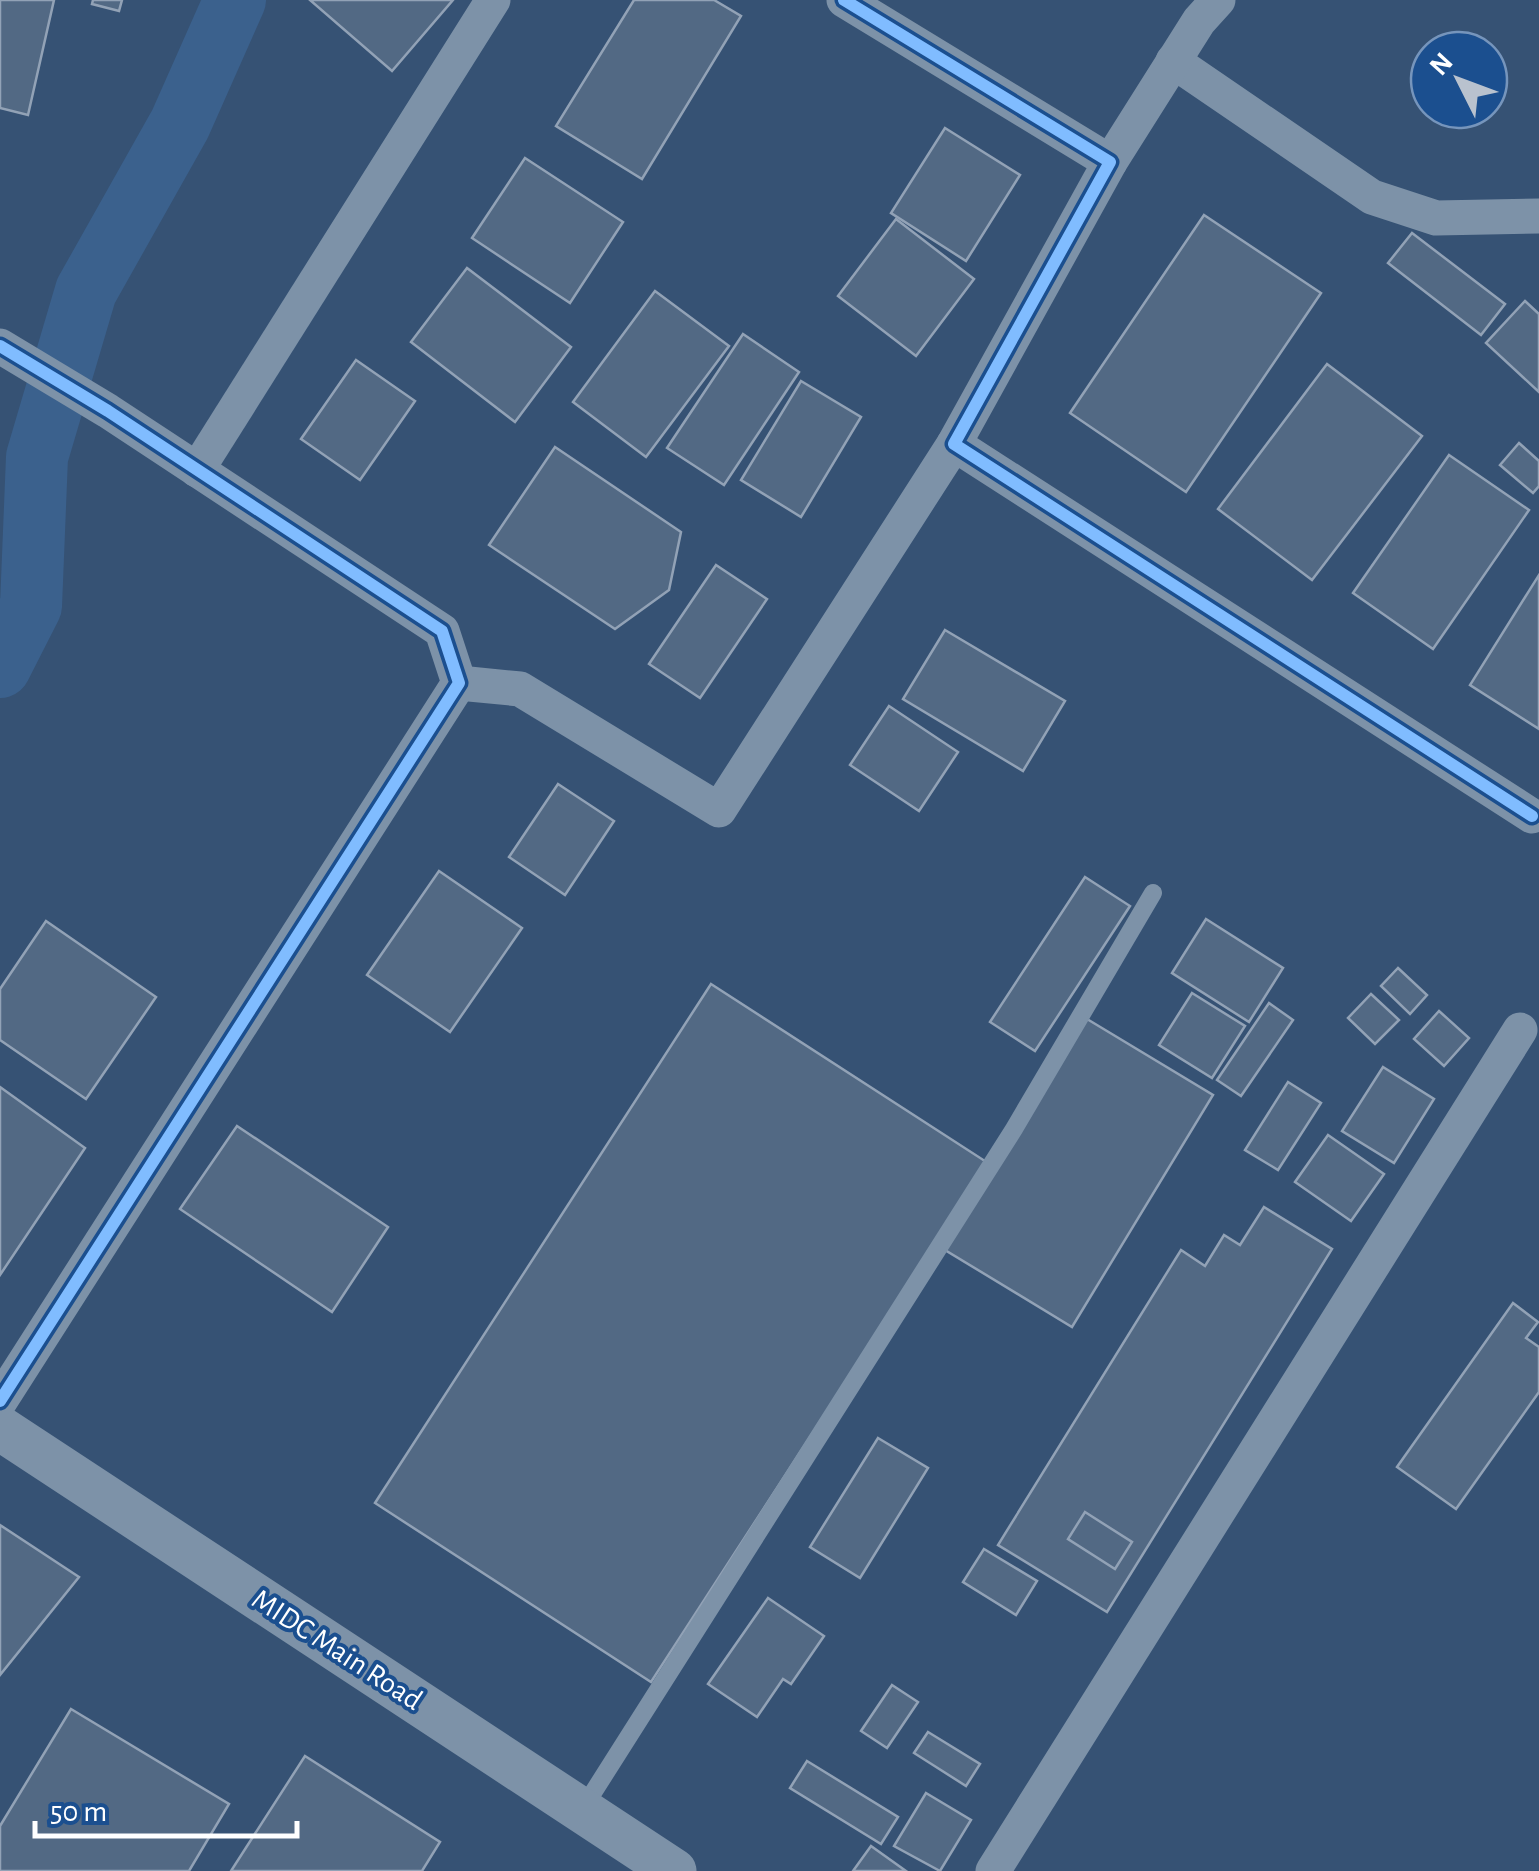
<svg xmlns="http://www.w3.org/2000/svg" width="1539" height="1871" viewBox="0 0 1539 1871" font-family="'Alegreya Sans',sans-serif">
  <style>
    .lines { fill: none; stroke-linecap: round; stroke-linejoin: round }
    .river { stroke: #3b618d; stroke-width: 62 }
    .building { fill: #526984; stroke: #92a2b6; stroke-width: 2.5 }
    .service { stroke: #7d92a8; stroke-width: 18 }
    .minor { stroke: #7d92a8; stroke-width: 35 }
    .tertiary { stroke: #7d92a8; stroke-width: 45 }
    .cycleway-casing { stroke: #1b4f8f; stroke-width: 19 }
    .cycleway { stroke: #80bcff; stroke-width: 12 }
    .labels { text-anchor: middle; dominant-baseline: central; stroke-width: 8; stroke-linejoin: round; paint-order: stroke }
    .street-label { font-size: 30px; fill: #fff; stroke: #1b4f8f }
  </style>
  <rect width="100%" height="100%" fill="#365274"/>
  <g class="lines">
    <polyline class="river" points="0,667 31,606 37,457 86,291 180,124 235,0"/>
  </g>
  <g class="building">
    <polygon points="0,0 54,0 28,115 0,108"/>
    <polygon points="93,0 122,0 119,11 92,4"/>
    <polygon points="310,0 453,0 392,71"/>
    <polygon points="634,0 714,0 741,16 642,179 556,126"/>
    <polygon points="945,128 1020,175 966,261 891,213"/>
    <polygon points="525,158 623,222 570,303 472,238"/>
    <polygon points="1204,215 1321,293 1186,492 1070,413"/>
    <polygon points="896,219 974,279 916,356 838,296"/>
    <polygon points="1412,233 1505,304 1481,335 1388,263"/>
    <polygon points="467,268 571,347 515,422 411,342"/>
    <polygon points="655,291 729,346 646,457 573,402"/>
    <polygon points="1525,301 1539,314 1539,392 1486,343"/>
    <polygon points="743,334 799,372 724,485 667,448"/>
    <polygon points="356,360 415,401 360,480 301,439"/>
    <polygon points="1327,364 1422,436 1312,580 1218,509"/>
    <polygon points="801,381 861,417 801,517 741,480"/>
    <polygon points="1519,443 1539,461 1539,486 1533,493 1500,465"/>
    <polygon points="555,447 681,532 669,590 615,629 489,545"/>
    <polygon points="1449,455 1529,510 1433,649 1353,593"/>
    <polygon points="716,565 767,599 700,698 649,664"/>
    <polygon points="1539,575 1539,729 1470,685"/>
    <polygon points="945,630 1065,701 1023,771 903,699"/>
    <polygon points="889,706 958,752 919,811 850,765"/>
    <polygon points="558,784 614,821 565,895 509,857"/>
    <polygon points="439,871 522,928 450,1032 367,975"/>
    <polygon points="1085,877 1130,906 1035,1051 990,1022"/>
    <polygon points="1206,919 1283,968 1249,1022 1172,973"/>
    <polygon points="46,921 156,997 86,1099 0,1040 0,989"/>
    <polygon points="1398,968 1427,995 1410,1014 1381,986"/>
    <polygon points="711,984 988,1163 651,1682 375,1503"/>
    <polygon points="1192,993 1245,1026 1212,1078 1159,1045"/>
    <polygon points="1371,994 1399,1020 1375,1044 1348,1018"/>
    <polygon points="1269,1003 1293,1020 1241,1096 1217,1080"/>
    <polygon points="1439,1011 1469,1038 1444,1066 1414,1039"/>
    <polygon points="1087,1019 1213,1095 1072,1327 945,1250"/>
    <polygon points="1383,1067 1434,1099 1394,1163 1342,1131"/>
    <polygon points="1288,1082 1321,1103 1278,1170 1245,1150"/>
    <polygon points="0,1087 85,1148 0,1275"/>
    <polygon points="237,1126 388,1227 332,1312 180,1209"/>
    <polygon points="1328,1135 1384,1174 1351,1221 1295,1182"/>
    <polygon points="1264,1207 1332,1249 1107,1612 998,1545 1181,1250 1205,1266 1224,1235 1240,1245"/>
    <polygon points="1513,1303 1538,1322 1526,1338 1539,1347 1539,1392 1456,1509 1397,1467"/>
    <polygon points="878,1438 928,1468 860,1578 810,1547"/>
    <polygon points="1085,1512 1132,1542 1115,1569 1068,1539"/>
    <polygon points="0,1525 79,1577 0,1675"/>
    <polygon points="984,1549 1037,1581 1016,1615 963,1582"/>
    <polygon points="768,1598 824,1636 791,1684 783,1679 757,1717 708,1684"/>
    <polygon points="892,1685 918,1702 887,1748 861,1731"/>
    <polygon points="71,1709 229,1804 189,1871 0,1871 0,1826"/>
    <polygon points="928,1732 980,1764 966,1786 914,1753"/>
    <polygon points="305,1756 440,1842 422,1871 231,1871"/>
    <polygon points="807,1761 898,1817 881,1844 790,1788"/>
    <polygon points="926,1793 971,1820 940,1871 894,1846"/>
    <polygon points="871,1846 906,1871 853,1871"/>
  </g>
  <g class="lines">
    <polyline class="service" points="582,1810 1014,1129 1153,893"/>
    <g class="minor">
      <polyline points="844,0 1110,162 954,444 1532,816"/>
      <polyline points="1173,61 1372,197 1436,218 1539,216"/>
      <polyline points="1110,162 1199,21 1218,0"/>
      <polyline points="0,346 108,411 442,631 459,683 0,1401"/>
      <polyline points="197,470 493,0"/>
      <polyline points="459,683 520,689 719,810 954,444"/>
      <polyline points="993,1871 1520,1030"/>
    </g>
    <polyline class="tertiary" points="0,1428 674,1871"/>
    <defs>
      <g id="cycleway">
        <polyline points="844,0 1110,162 954,444 1532,816"/>
        <polyline points="0,346 108,411 442,631 459,683 0,1401"/>
      </g>
    </defs>
    <use href="#cycleway" class="cycleway-casing"/>
    <use href="#cycleway" class="cycleway"/>
  </g>
  <g class="labels">
    <g class="street-label">
      <text transform="translate(337 1650) rotate(33)">MIDC Main Road</text>
    </g>
  </g>
  <g transform="translate(1459 80) rotate(312)"><circle r="48" fill="#1b4f8f" stroke="#7695bc" stroke-width="2.5"/>
  <path d="M0-8L18 38L0 25L-18 38Z" fill="#b9c2ce"/>
  <text y="-15" font-size="28" font-weight="bold" text-anchor="middle" fill="#ffffff">N</text>
  </g>
  <path d="M35 1821v15h262v-15" fill="none" stroke="#ffffff" stroke-width="5"/>
  <text x="50" y="1821" font-size="30" fill="#ffffff" stroke="#1b4f8f" stroke-width="8" paint-order="stroke">50 m</text>
</svg>
